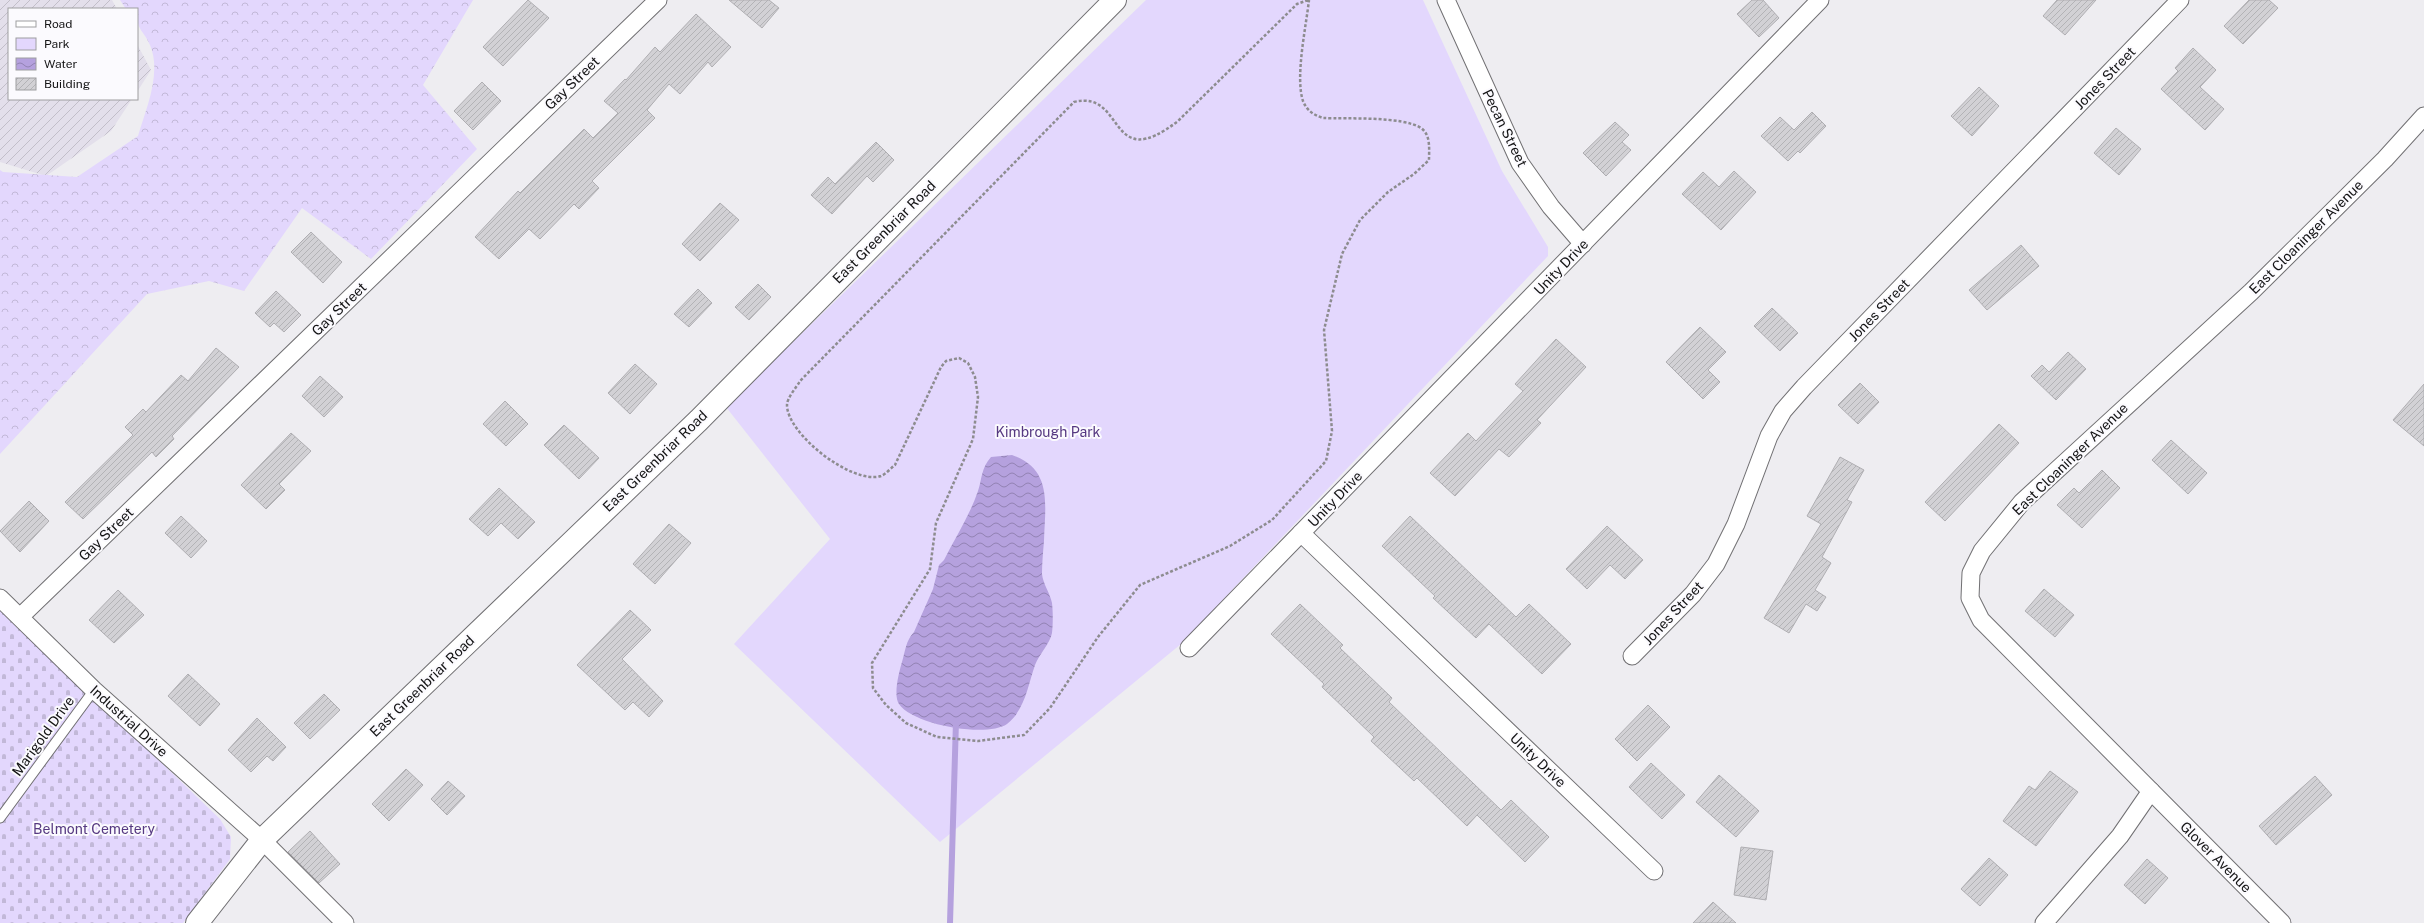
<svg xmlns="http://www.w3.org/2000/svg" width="2424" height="923" viewBox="0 0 2424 923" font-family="'Public Sans',sans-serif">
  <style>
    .industrial { fill: url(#industrial-furrows) }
    .green { fill: #e3d7fd }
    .forest { fill: url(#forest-crowns) }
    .cemetery { fill: url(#cemetery-stones) }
    .water { fill: url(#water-waves) }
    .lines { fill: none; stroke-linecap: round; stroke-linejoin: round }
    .stream { stroke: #b5a1de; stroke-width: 6 }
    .building { fill: url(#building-hatch); stroke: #afaeb2 }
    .lane-casing { stroke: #717073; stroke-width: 11 }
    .street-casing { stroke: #717073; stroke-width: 19 }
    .secondary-casing { stroke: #717073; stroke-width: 24 }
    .path { stroke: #8d8c8f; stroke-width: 2.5; stroke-dasharray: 3 2; stroke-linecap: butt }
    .lane { stroke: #fff; stroke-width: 9 }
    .street { stroke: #fff; stroke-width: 17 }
    .secondary { stroke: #fff; stroke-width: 22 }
    .labels { text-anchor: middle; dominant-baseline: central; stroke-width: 4; stroke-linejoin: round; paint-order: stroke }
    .street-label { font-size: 14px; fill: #131314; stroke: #fbfafe }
    .park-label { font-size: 14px; fill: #553881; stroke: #fbfafe }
  </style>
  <defs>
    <pattern id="industrial-furrows" width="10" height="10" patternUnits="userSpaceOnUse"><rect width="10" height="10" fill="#e3dfeb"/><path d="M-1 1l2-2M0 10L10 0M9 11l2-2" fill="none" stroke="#c2bec9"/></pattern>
    <pattern id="forest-crowns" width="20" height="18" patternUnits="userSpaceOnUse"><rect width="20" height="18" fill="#e3d7fd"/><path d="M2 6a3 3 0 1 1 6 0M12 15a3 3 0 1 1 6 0" fill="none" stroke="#c2b8d8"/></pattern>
    <pattern id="cemetery-stones" width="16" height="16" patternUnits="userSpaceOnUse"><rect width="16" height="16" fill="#e3d7fd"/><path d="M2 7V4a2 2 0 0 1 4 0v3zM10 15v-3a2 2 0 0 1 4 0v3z" fill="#c2b8d8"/></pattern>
    <pattern id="water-waves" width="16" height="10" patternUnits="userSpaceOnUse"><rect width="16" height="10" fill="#b5a1de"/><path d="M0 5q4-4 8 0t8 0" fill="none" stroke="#9282b3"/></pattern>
    <pattern id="building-hatch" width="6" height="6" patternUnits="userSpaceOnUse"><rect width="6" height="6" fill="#d2d1d5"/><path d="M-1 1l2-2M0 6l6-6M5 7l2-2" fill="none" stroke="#b3b3b6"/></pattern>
  </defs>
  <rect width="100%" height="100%" fill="#eeedf1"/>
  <g class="industrial">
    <polygon points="0,0 112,0 117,9 9,9 9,99 132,99 111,131 46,176 0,162"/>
    <polygon points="137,44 151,70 137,92"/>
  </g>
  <polygon class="green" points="1146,0 1423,0 1502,171 1548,247 1548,256 1181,644 940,842 734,644 830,539 726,407"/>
  <path class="forest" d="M120,0h353l-50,85 54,64 -106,110 -69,-51 -58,83 -35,-10 -62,13 -147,160v-284l3,2 74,5 61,-41c8,-27 24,-63 12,-91 -8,-18 -13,-12 -13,-36h-11z"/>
  <polygon class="cemetery" points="0,608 220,819 231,837 230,859 183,923 0,923"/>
  <path class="water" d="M1012,455c41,14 33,50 32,86 -1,11 -2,23 -2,33 1,10 8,19 10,29 1,9 1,21 0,30 -2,11 -13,21 -17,32 -7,20 -10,45 -28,59 -20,14 -94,1 -108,-20 -6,-9 0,-32 3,-42 3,-10 4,-22 12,-30l19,-43 6,-24 5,-5c11,-22 26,-45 34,-69 4,-12 3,-23 13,-34z"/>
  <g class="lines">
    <polyline class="stream" points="950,923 956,721"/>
  </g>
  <g class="building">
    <polygon points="528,0 549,18 503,66 483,47"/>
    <polygon points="729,0 769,0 779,8 762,28"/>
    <polygon points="1752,0 1763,0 1779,18 1759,37 1737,14"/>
    <polygon points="2057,0 2096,0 2065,35 2043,16"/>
    <polygon points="2249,0 2269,0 2278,8 2243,44 2224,26"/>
    <polygon points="696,14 731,47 712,67 708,62 680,94 669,84 647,110 655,118 592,181 599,188 579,209 574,204 540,239 529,229 499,259 475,237 518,191 520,193 584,129 593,138 618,113 604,101 625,79 626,80 655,47 660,52"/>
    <polygon points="2193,48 2216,70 2200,87 2224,109 2205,130 2161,89 2178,71 2175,68"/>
    <polygon points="482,82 501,101 473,130 454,111"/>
    <polygon points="1979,87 1999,106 1972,136 1951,116"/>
    <polygon points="1812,112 1826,126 1800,153 1798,151 1788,161 1761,136 1780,117 1794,130"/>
    <polygon points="1615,122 1629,135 1622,142 1631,150 1606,176 1583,153"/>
    <polygon points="2116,128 2141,149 2119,175 2094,153"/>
    <polygon points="876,142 894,160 873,182 867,176 832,214 811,195 828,177 835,184"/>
    <polygon points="1734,171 1756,192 1721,230 1682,194 1703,172 1719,187"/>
    <polygon points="720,203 739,220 700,261 682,244"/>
    <polygon points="311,232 342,262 323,283 291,252"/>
    <polygon points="2021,245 2039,266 1987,310 1969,290"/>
    <polygon points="758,284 771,297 749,320 735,307"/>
    <polygon points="698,289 712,303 689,327 674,314"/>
    <polygon points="276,291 301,315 284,332 274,323 270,327 255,313"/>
    <polygon points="1772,308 1798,333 1780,351 1754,326"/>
    <polygon points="1700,327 1726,352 1708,370 1720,382 1703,399 1666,362"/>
    <polygon points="1556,339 1586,367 1537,420 1541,423 1509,457 1499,449 1455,496 1430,473 1468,433 1476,441 1523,391 1515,384"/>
    <polygon points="216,348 239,367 172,436 174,439 156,457 152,452 83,519 65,502 133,435 125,427 143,409 146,412 181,375 188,381"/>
    <polygon points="2068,352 2086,369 2056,400 2031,376 2042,365 2049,372"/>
    <polygon points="635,364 657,384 630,414 608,393"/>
    <polygon points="320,376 343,397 324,417 302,396"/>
    <polygon points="1860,383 1879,402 1858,424 1838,405"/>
    <polygon points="2424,384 2424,446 2393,420"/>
    <polygon points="505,401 528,424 506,446 483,424"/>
    <polygon points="1999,424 2019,443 1945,521 1925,502"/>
    <polygon points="564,425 599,458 579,479 544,445"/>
    <polygon points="291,433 311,451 279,484 285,490 266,509 241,485"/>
    <polygon points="2171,440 2207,473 2188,494 2152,460"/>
    <polygon points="1840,457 1864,470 1847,500 1852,502 1822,557 1831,563 1815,590 1826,597 1817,611 1806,604 1789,633 1764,618 1821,524 1807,516"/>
    <polygon points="2102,470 2120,488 2082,528 2057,505 2074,488 2079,493"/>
    <polygon points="499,488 535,522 518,539 501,523 488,536 469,519"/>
    <polygon points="29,501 49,521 20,552 0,531"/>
    <polygon points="181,516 207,541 191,558 165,533"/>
    <polygon points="1410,516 1516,617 1529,604 1571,644 1542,674 1489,624 1476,638 1433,598 1435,596 1382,546"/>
    <polygon points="669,524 691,543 655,584 633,564"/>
    <polygon points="1607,526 1643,560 1625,579 1610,565 1587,589 1566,569"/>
    <polygon points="2044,589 2074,615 2055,637 2025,611"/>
    <polygon points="118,590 144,615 114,643 89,620"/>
    <polygon points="1300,604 1343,645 1340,648 1392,698 1389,702 1501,810 1511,800 1549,837 1525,862 1477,815 1467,826 1417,778 1414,781 1371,741 1374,737 1322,687 1324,684 1271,634"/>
    <polygon points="630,610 651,630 622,659 663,701 649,717 633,702 625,710 577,665"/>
    <polygon points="188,674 220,704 200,726 168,696"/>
    <polygon points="324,694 340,710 310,739 294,723"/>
    <polygon points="1648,705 1670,727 1637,761 1615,739"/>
    <polygon points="257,718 286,747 273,761 267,756 251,772 228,750"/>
    <polygon points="1651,763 1685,795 1662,819 1629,787"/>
    <polygon points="406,769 423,785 389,821 372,804"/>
    <polygon points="2050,771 2078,792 2036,846 2003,821 2029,786 2035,790"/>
    <polygon points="1719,775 1759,811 1736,837 1696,802"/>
    <polygon points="2315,776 2332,795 2276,845 2259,826"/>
    <polygon points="448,781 465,796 447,815 431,799"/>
    <polygon points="310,831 340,864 319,883 288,852"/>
    <polygon points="1741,847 1773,851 1766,900 1734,895"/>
    <polygon points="1989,858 2008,875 1980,906 1961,889"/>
    <polygon points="2147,859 2168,878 2145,904 2124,885"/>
    <polygon points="1713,902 1736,923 1693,923"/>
  </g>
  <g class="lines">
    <defs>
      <polyline id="lane" points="0,818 94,690"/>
      <g id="street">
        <polyline points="1446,0 1520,163 1551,207 1583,244"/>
        <polyline points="1301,533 1654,871"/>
        <polyline points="0,598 94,690 262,840 345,923"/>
        <polyline points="20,617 658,0"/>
        <polyline points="1189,648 1820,0"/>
        <polyline points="1632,656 1693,594 1716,564 1736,524 1769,436 1783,411 1804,387 2180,0"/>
        <polyline points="2044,923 2120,836 2151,791"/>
        <polyline points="2282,923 1981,620 1970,598 1971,573 1982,551 2022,502 2251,292 2385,159 2424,116"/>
      </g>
      <polyline id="secondary" points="197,923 262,840 699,420 1115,0"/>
    </defs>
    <use href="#lane" class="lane-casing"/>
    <use href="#street" class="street-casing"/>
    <use href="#secondary" class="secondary-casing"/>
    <path class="path" d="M1308,0l-11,4 -119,117c-71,55 -52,-32 -104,-19l-274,279c-4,7 -13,17 -13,24 0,29 65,80 94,71 5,-2 10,-8 14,-11l46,-98 5,-6 13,-3 9,5 7,14 3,20 -5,42 -37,84 -6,46 -58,94 1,25 13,17 20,18 31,14 41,4 46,-6 26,-27 48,-71 42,-52 90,-39 42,-26 54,-59 6,-30 -8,-101 18,-76 18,-34 28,-28 26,-18 15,-14c0,-11 2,-25 -8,-32 -19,-12 -74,-9 -98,-10 -9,-3 -16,-7 -20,-17 -8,-24 3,-74 6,-101"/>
    <use href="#lane" class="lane"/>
    <use href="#street" class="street"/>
    <use href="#secondary" class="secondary"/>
  </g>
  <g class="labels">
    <g class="street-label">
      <text transform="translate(2105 78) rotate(-46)">Jones Street</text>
      <text transform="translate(572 83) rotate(-44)">Gay Street</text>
      <text transform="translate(1505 128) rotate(64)">Pecan Street</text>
      <text transform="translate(884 232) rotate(-45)">East Greenbriar Road</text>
      <text transform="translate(2306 237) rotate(-45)">East Cloaninger Avenue</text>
      <text transform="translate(1561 267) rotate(-46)">Unity Drive</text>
      <text transform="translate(339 309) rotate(-44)">Gay Street</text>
      <text transform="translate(1879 310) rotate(-46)">Jones Street</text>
      <text transform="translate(2070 459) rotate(-44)">East Cloaninger Avenue</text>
      <text transform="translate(655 461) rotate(-44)">East Greenbriar Road</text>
      <text transform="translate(1335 499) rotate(-46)">Unity Drive</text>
      <text transform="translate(106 534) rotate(-44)">Gay Street</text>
      <text transform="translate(1673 613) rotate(-47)">Jones Street</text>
      <text transform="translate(422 686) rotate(-44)">East Greenbriar Road</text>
      <text transform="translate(129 721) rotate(42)">Industrial Drive</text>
      <text transform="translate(43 736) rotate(-54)">Marigold Drive</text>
      <text transform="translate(1538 760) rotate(44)">Unity Drive</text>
      <text transform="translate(2216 857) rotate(45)">Glover Avenue</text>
    </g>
    <g class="park-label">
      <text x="1048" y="432">Kimbrough Park</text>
      <text x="94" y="829">Belmont Cemetery</text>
    </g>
  </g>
  <rect x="8" y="8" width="130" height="92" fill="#fbfafe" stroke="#9e9ea0"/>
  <rect x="16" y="21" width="20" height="6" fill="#ffffff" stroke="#9e9ea0"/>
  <text x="44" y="28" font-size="12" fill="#131314">Road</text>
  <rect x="16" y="38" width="20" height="12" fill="#e3d7fd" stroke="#9e9ea0"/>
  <text x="44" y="48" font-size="12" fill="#131314">Park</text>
  <rect x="16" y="58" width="20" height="12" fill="url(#water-waves)" stroke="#9e9ea0"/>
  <text x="44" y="68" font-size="12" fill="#131314">Water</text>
  <rect x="16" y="78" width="20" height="12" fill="url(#building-hatch)" stroke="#9e9ea0"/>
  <text x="44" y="88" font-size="12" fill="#131314">Building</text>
</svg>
